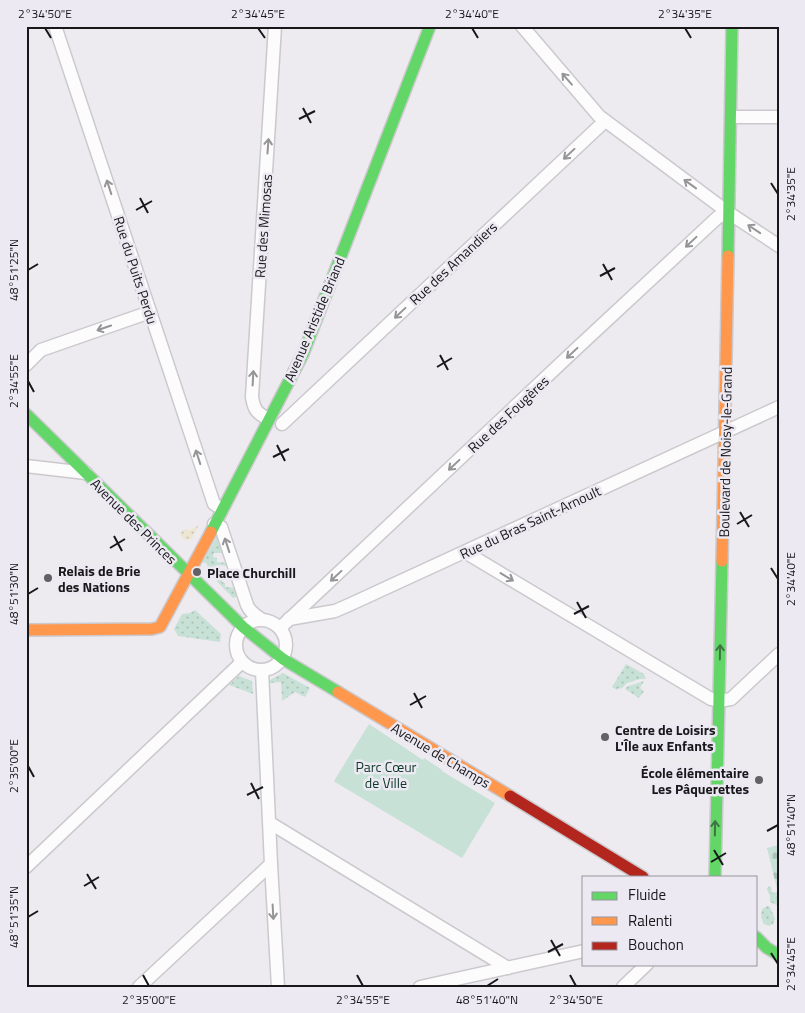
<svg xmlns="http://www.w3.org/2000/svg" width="805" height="1013" viewBox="0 0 805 1013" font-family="'Titillium Web',sans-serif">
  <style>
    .grass { fill: url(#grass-dots) }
    .sand { fill: url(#sand-dots) }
    .cemetery { fill: url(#cemetery-stones) }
    .park { fill: #c8e1d6 }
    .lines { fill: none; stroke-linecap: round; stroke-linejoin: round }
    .street-casing { stroke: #cbc9cd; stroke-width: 15 }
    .fast-casing { stroke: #cbc9cd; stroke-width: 14 }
    .slow-casing { stroke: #cbc9cd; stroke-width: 14 }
    .jam-casing { stroke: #cbc9cd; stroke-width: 14 }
    .street { stroke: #fcfcfd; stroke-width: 12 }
    .fast { stroke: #63d668; stroke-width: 11 }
    .slow { stroke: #ff974d; stroke-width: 11 }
    .jam { stroke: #b3261e; stroke-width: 11 }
    .oneway { stroke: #959597 }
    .oneway2 { stroke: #3e7641 }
    .ticks { fill: none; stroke: #18171a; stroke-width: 2 }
    .poi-dot { fill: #636165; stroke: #ece9f2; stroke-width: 2 }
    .labels { text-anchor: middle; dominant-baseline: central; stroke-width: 5; stroke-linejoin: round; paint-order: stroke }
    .street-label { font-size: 14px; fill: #18171a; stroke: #ece9f2 }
    .poi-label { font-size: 14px; font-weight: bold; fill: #18171a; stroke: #ece9f2; text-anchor: start }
    .park-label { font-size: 14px; fill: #0e3828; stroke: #ece9f2 }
    .neatline { fill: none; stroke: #18171a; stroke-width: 2 }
    .ticks-label { font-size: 12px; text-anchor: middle; fill: #18171a }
  </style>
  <defs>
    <pattern id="grass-dots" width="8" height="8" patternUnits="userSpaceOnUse" patternTransform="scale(1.25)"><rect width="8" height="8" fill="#c8e1d6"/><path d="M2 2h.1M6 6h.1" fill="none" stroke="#abc0b7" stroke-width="1.8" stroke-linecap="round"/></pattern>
    <pattern id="sand-dots" width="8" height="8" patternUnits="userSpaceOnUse" patternTransform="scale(1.25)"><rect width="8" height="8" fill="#ece6d3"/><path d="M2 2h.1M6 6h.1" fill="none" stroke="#cac5b5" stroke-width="1.8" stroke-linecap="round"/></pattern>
    <pattern id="cemetery-stones" width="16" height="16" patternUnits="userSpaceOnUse" patternTransform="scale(1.25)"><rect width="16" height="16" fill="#c8e1d6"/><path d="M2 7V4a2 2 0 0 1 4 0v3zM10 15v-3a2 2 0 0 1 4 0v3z" fill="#abc0b7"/></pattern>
  </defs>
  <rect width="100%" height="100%" fill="#edebf0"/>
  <g class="grass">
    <polygon points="218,535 224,553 214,553 213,557 217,558 217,562 228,563 229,566 218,565 217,570 221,570 221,575 232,575 233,579 222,578 222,582 225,583 225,587 237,588 239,596 233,598 209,573 207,564 203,562"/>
    <polygon points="195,610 221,634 220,642 178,636 174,629 182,614 190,613"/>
    <path d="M626,664l18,10 2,5c-7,-1 -13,3 -19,4l-6,6 -2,-1 -2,2 -5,-3z"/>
    <polygon points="283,673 310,688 305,697 295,692 282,701 281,682 270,683 270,680"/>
    <polygon points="239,676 252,681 253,694 229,685"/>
    <polygon points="644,681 640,688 644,691 639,698 625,689 628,686"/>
    <polygon points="771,886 772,893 777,892 779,906 770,902 770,896 767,890 768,887"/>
    <polygon points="767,906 770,907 775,919 773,924 769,926 764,924 761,917 762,909"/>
  </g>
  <polygon class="sand" points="199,525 191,540 185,540 180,534 184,529 190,530"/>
  <polygon class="cemetery" points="779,845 779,897 767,848"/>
  <polygon class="park" points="369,724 423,760 424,758 442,770 442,771 495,803 462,858 335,782 334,781"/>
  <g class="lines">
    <defs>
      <g id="street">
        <polyline points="55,26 214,504 222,509"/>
        <polyline points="522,26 599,116 729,213 779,246"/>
        <polyline points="731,117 779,117"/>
        <polyline points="26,365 41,350 150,312"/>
        <path d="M268,419c-11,-6 -14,-9 -16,-22l23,-371"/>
        <polyline points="282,424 605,121"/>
        <polyline points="26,466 86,473"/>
        <path d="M214,524l7,3 26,78c3,7 8,10 14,14"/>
        <polyline points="465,552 711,699 719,701 731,699 779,654"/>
        <polyline points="289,619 335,611 351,604 779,407"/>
        <circle cx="261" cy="645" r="25"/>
        <polyline points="280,628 576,349 718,217 729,213"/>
        <polyline points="262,671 271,864 278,987"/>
        <polyline points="270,823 508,968"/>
        <polyline points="26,867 242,662"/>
        <polyline points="139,987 271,864"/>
        <polyline points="420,987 584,951"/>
        <polyline points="623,987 647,964"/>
      </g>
      <g id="fast">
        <polyline points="728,256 732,26"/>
        <polyline points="26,414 243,627 283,659 338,692"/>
        <polyline points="211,532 303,354 430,26"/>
        <polyline points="715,877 722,561"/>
        <polyline points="756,937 767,948 779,955"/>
      </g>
      <g id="slow">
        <polyline points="722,561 728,256"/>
        <polyline points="26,630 152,629 160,627 211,532"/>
        <polyline points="338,692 510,796"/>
      </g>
      <polyline id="jam" points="510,796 643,877"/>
    </defs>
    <use href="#street" class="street-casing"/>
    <use href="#fast" class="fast-casing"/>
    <use href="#slow" class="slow-casing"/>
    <use href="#jam" class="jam-casing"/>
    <use href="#street" class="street"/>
    <use href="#fast" class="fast"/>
    <use href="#slow" class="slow"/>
    <use href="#jam" class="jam"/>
  </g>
  <defs><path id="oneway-shaft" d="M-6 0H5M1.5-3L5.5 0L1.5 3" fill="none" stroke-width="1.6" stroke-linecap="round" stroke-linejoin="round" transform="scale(1.25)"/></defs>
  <g class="oneway">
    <use href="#oneway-shaft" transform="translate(567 79) rotate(-131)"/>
    <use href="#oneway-shaft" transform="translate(268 146) rotate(-86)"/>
    <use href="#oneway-shaft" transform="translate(569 154) rotate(137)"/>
    <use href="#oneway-shaft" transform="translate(690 184) rotate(-144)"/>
    <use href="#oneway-shaft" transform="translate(109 187) rotate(-108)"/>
    <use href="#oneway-shaft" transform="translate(754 229) rotate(-146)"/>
    <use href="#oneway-shaft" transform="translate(691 242) rotate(137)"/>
    <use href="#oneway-shaft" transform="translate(400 313) rotate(137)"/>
    <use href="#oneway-shaft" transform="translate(104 328) rotate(161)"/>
    <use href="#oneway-shaft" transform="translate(572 353) rotate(137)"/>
    <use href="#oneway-shaft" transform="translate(253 378) rotate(-87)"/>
    <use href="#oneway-shaft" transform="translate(198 457) rotate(-108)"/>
    <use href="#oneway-shaft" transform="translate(454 465) rotate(137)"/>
    <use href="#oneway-shaft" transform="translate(227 545) rotate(-108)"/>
    <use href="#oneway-shaft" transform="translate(336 576) rotate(137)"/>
    <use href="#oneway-shaft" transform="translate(507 577) rotate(31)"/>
    <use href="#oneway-shaft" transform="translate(273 912) rotate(87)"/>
  </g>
  <g class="oneway2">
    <use href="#oneway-shaft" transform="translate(720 652) rotate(-89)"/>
    <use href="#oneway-shaft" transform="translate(715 828) rotate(-89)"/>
  </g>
  <path class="ticks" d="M45,28l6,10M258,28l7,10M472,28l6,10M685,28l6,10M303,108l8,15M299,119l16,-8M771,183l7,11M140,198l8,15M136,210l16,-9M603,264l9,16M28,270l10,-6M600,276l15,-8M440,355l8,15M437,367l15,-9M28,381l6,11M277,445l8,16M273,457l16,-8M740,512l9,15M737,524l15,-9M114,536l8,15M110,548l15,-9M771,568l7,11M28,594l10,-6M577,602l9,16M574,614l15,-8M414,693l8,15M410,705l16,-9M28,766l6,11M251,783l8,16M247,795l16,-8M767,831l11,-6M714,850l9,15M711,862l15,-9M87,874l9,15M84,886l15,-9M28,917l10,-6M551,940l9,16M548,952l15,-8M771,953l7,11M143,975l6,11M357,975l6,11M570,975l6,11M487,986l11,-7"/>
  <g class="poi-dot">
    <circle cx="197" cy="572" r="5"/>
    <circle cx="48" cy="578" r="5"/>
    <circle cx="605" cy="737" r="5"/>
    <circle cx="759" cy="780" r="5"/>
  </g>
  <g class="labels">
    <g class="street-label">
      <text transform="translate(263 226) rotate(-86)">Rue des Mimosas</text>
      <text transform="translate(453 263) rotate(-43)">Rue des Amandiers</text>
      <text transform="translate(136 270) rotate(72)">Rue du Puits Perdu</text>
      <text transform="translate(314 319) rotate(-67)">Avenue Aristide Briand</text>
      <text transform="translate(508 414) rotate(-43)">Rue des Fougères</text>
      <text transform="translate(725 452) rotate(-89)">Boulevard de Noisy-le-Grand</text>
      <text transform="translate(134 521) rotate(45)">Avenue des Princes</text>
      <text transform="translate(530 522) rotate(-25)">Rue du Bras Saint-Arnoult</text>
      <text transform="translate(441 755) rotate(31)">Avenue de Champs</text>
    </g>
    <g class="poi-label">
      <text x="58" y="570">Relais de Brie<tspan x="58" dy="16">des Nations</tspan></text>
      <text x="207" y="572">Place Churchill</text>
      <text x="615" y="729">Centre de Loisirs<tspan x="615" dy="16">L'Île aux Enfants</tspan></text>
      <text x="749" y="772" text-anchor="end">École élémentaire<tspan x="749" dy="16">Les Pâquerettes</tspan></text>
    </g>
    <g class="park-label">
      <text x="386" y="766">Parc Cœur<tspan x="386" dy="16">de Ville</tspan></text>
    </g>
  </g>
  <rect width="805" height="1013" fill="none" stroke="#ece9f2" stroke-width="55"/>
  <rect x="582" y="876" width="175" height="90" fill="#ece9f2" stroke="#97959c"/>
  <rect x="592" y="892" width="25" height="8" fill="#63d668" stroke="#97959c"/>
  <text x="628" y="900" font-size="15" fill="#18171a">Fluide</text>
  <rect x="592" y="917" width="25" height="8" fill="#ff974d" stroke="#97959c"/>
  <text x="628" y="926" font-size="15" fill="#18171a">Ralenti</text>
  <rect x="592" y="942" width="25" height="8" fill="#b3261e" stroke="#97959c"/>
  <text x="628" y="950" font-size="15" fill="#18171a">Bouchon</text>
  <rect x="28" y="28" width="750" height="958" class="neatline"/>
  <g class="ticks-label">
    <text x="45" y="18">2°34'50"E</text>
    <text x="258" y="18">2°34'45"E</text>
    <text x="472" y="18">2°34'40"E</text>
    <text x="685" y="18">2°34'35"E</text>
    <text transform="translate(791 194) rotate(-90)" y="4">2°34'35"E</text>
    <text transform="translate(14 270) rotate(-90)" y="4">48°51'25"N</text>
    <text transform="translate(14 381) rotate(-90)" y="4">2°34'55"E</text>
    <text transform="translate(791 579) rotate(-90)" y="4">2°34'40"E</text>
    <text transform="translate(14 594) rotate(-90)" y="4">48°51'30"N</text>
    <text transform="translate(14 766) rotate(-90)" y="4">2°35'00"E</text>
    <text transform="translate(791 825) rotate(-90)" y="4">48°51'40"N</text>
    <text transform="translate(14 917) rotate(-90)" y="4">48°51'35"N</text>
    <text transform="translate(791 964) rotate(-90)" y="4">2°34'45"E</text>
    <text x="149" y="1004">2°35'00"E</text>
    <text x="363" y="1004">2°34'55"E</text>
    <text x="487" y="1004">48°51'40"N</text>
    <text x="576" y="1004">2°34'50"E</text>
  </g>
</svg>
